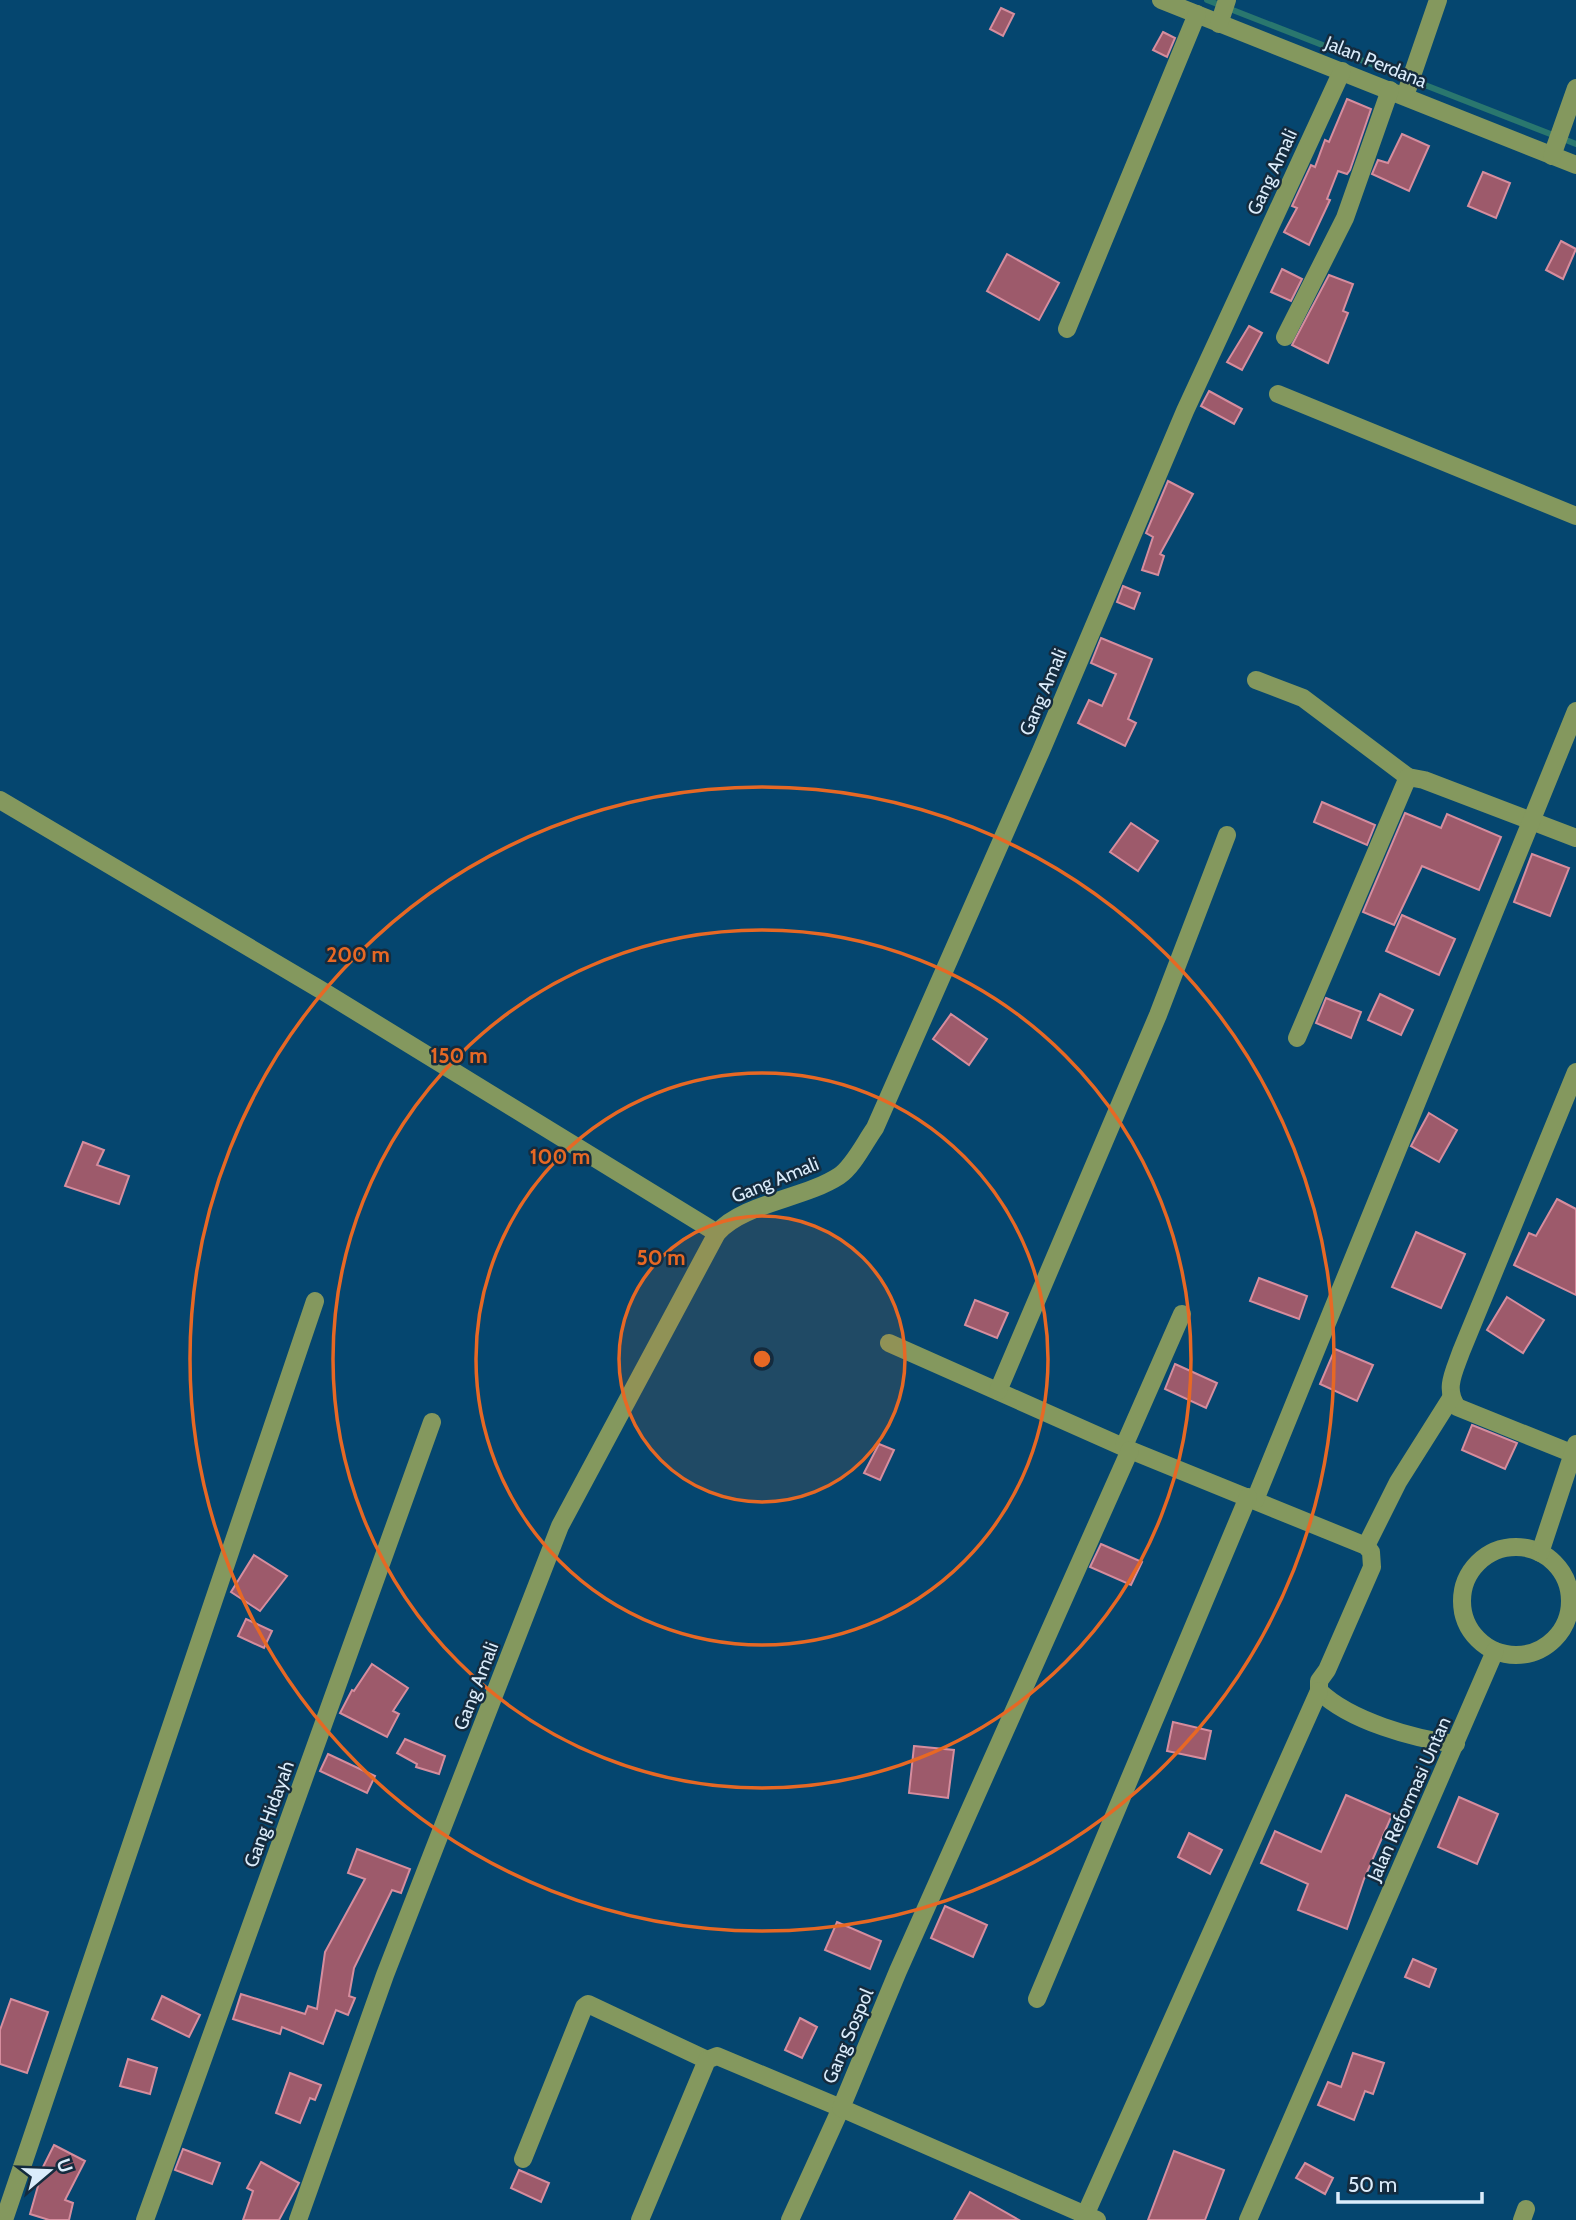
<svg xmlns="http://www.w3.org/2000/svg" width="1576" height="2220" viewBox="0 0 1576 2220" font-family="Cabin,sans-serif">
  <style>
    .lines { fill: none; stroke-linecap: round; stroke-linejoin: round }
    .stream { stroke: #2a776e; stroke-width: 6 }
    .building { fill: #9d5a6b; stroke: #d68d9e; stroke-width: 2 }
    .minor { stroke: #84985e; stroke-width: 18 }
    .ring { fill: none; stroke: #e76824; stroke-width: 3.5 }
    .labels { text-anchor: middle; dominant-baseline: central; stroke-width: 5; stroke-linejoin: round; paint-order: stroke }
    .street-label { font-size: 19px; fill: #dbecfb; stroke: #142b3e }
    .centre { fill: #e76824; stroke: #142b3e; stroke-width: 3.5 }
    .ring-label { font-size: 21px; text-anchor: middle; font-weight: bold; fill: #e76824; stroke: #142b3e; stroke-width: 5; stroke-linejoin: round; paint-order: stroke }
  </style>
  <rect width="100%" height="100%" fill="#05466f"/>
  <g class="lines">
    <polyline class="stream" points="1207,0 1576,144"/>
  </g>
  <g class="building">
    <polygon points="1001,8 1014,14 1003,36 990,29"/>
    <polygon points="1163,32 1175,38 1167,57 1153,50"/>
    <polygon points="1347,99 1371,109 1350,170 1347,174 1338,171 1327,199 1330,200 1309,245 1284,232 1297,208 1292,206 1311,165 1315,167 1325,140 1329,142"/>
    <polygon points="1402,134 1429,146 1409,191 1372,174 1378,160 1388,163"/>
    <polygon points="1483,172 1510,183 1496,218 1468,206"/>
    <polygon points="1561,241 1576,249 1563,279 1546,270"/>
    <polygon points="1007,254 1059,283 1039,320 987,291"/>
    <polygon points="1282,269 1302,279 1291,301 1271,292"/>
    <polygon points="1329,275 1353,284 1343,311 1348,313 1328,363 1292,345"/>
    <polygon points="1249,326 1262,333 1242,370 1227,362"/>
    <polygon points="1209,391 1242,409 1234,424 1201,406"/>
    <polygon points="1168,481 1193,494 1160,554 1164,556 1158,575 1142,570 1153,537 1146,533"/>
    <polygon points="1123,586 1140,593 1134,609 1117,602"/>
    <polygon points="1101,638 1152,659 1128,719 1136,723 1125,746 1078,723 1089,700 1102,706 1116,674 1091,663"/>
    <polygon points="1322,802 1375,825 1367,845 1314,822"/>
    <polygon points="1405,813 1441,828 1447,814 1501,837 1479,890 1422,866 1394,925 1363,912"/>
    <polygon points="1131,823 1158,841 1138,871 1110,852"/>
    <polygon points="1532,854 1569,868 1550,916 1514,902"/>
    <polygon points="1402,915 1455,939 1439,975 1386,951"/>
    <polygon points="1380,994 1413,1010 1401,1035 1368,1020"/>
    <polygon points="1326,998 1361,1012 1351,1038 1316,1023"/>
    <polygon points="951,1014 987,1039 969,1065 933,1039"/>
    <polygon points="1429,1113 1457,1130 1439,1162 1411,1146"/>
    <polygon points="83,1142 104,1150 97,1165 129,1176 119,1204 65,1186"/>
    <polygon points="1557,1199 1576,1209 1576,1295 1514,1265 1529,1233 1536,1236"/>
    <polygon points="1416,1232 1465,1254 1441,1308 1392,1287"/>
    <polygon points="1259,1278 1307,1296 1299,1319 1250,1301"/>
    <polygon points="1507,1297 1544,1320 1523,1353 1487,1330"/>
    <polygon points="975,1300 1008,1313 997,1338 965,1325"/>
    <polygon points="1335,1349 1373,1365 1357,1401 1320,1384"/>
    <polygon points="1175,1364 1217,1383 1206,1408 1165,1389"/>
    <polygon points="1472,1425 1517,1443 1505,1469 1462,1450"/>
    <polygon points="879,1444 894,1450 880,1480 864,1473"/>
    <polygon points="1101,1544 1142,1562 1131,1585 1090,1567"/>
    <polygon points="254,1555 287,1576 260,1611 231,1592"/>
    <polygon points="246,1619 272,1631 264,1648 238,1636"/>
    <polygon points="372,1664 408,1688 393,1711 399,1714 387,1737 340,1713 352,1690 354,1691"/>
    <polygon points="1173,1722 1211,1731 1205,1759 1167,1751"/>
    <polygon points="405,1739 445,1756 439,1774 416,1767 417,1764 397,1753"/>
    <polygon points="914,1746 954,1750 948,1798 909,1793"/>
    <polygon points="328,1754 375,1776 367,1793 320,1771"/>
    <polygon points="1346,1795 1392,1815 1364,1879 1347,1929 1298,1910 1308,1884 1261,1863 1275,1831 1321,1852"/>
    <polygon points="1459,1797 1498,1814 1477,1864 1438,1847"/>
    <polygon points="1189,1833 1222,1850 1210,1874 1178,1857"/>
    <polygon points="357,1849 410,1869 401,1893 392,1890 354,1968 349,1996 355,1998 348,2015 336,2010 323,2044 282,2027 280,2034 233,2019 241,1994 305,2014 308,2006 317,2009 325,1952 365,1879 348,1873"/>
    <polygon points="945,1906 987,1925 973,1957 931,1938"/>
    <polygon points="837,1922 881,1941 870,1969 825,1950"/>
    <polygon points="1413,1959 1436,1969 1429,1987 1405,1977"/>
    <polygon points="162,1996 200,2015 189,2037 152,2019"/>
    <polygon points="11,1999 48,2012 27,2073 0,2064 0,2030"/>
    <polygon points="800,2018 817,2027 802,2058 785,2050"/>
    <polygon points="1353,2053 1384,2063 1373,2094 1365,2091 1354,2120 1318,2105 1328,2082 1341,2087"/>
    <polygon points="128,2059 157,2068 150,2094 120,2086"/>
    <polygon points="290,2073 321,2085 315,2100 310,2098 300,2123 276,2113"/>
    <polygon points="54,2145 85,2161 65,2200 73,2203 69,2220 49,2220 30,2214 38,2186 33,2185 39,2168 42,2169"/>
    <polygon points="183,2149 220,2163 212,2184 175,2170"/>
    <polygon points="1174,2151 1224,2170 1205,2220 1148,2220"/>
    <polygon points="261,2162 299,2183 279,2220 243,2220 253,2191 247,2188"/>
    <polygon points="1305,2163 1333,2178 1325,2194 1296,2178"/>
    <polygon points="519,2170 549,2183 541,2202 511,2188"/>
    <polygon points="970,2192 1019,2220 954,2220"/>
  </g>
  <g class="lines">
    <g class="minor">
      <polyline points="1161,0 1576,165"/>
      <polyline points="1219,24 1227,0"/>
      <polyline points="1405,96 1438,0"/>
      <polyline points="1552,156 1576,88"/>
      <polyline points="1067,329 1197,14"/>
      <polyline points="1285,337 1345,218 1390,90"/>
      <polyline points="1278,394 1576,516"/>
      <polyline points="1256,680 1303,698 1408,777"/>
      <polyline points="0,800 321,990 717,1233"/>
      <polyline points="1297,1038 1408,777 1424,780 1576,838"/>
      <path d="M1576,1072l-115,280c-7,20 -17,37 -4,55l119,48"/>
      <path d="M889,1343l241,107 236,96 5,6 1,15 -45,103 -8,11v10c31,30 95,48 137,53"/>
      <polyline points="998,1391 1158,1015 1227,835"/>
      <polyline points="1124,1446 1182,1314"/>
      <polyline points="1255,1500 1576,711"/>
      <polyline points="1366,1546 1398,1482 1451,1398"/>
      <circle cx="1516" cy="1601" r="54"/>
      <polyline points="1540,1553 1576,1444"/>
      <polyline points="1037,1999 1248,1497"/>
      <polyline points="523,2159 584,2007 588,2004 707,2060"/>
      <polyline points="4,2220 315,1301"/>
      <polyline points="145,2220 432,1422"/>
      <path d="M298,2220l87,-245 175,-449 157,-293c26,-30 87,-34 122,-57 14,-9 26,-34 36,-48l166,-377 144,-340 157,-340"/>
      <polyline points="640,2220 707,2060 717,2056 841,2108 790,2220"/>
      <polyline points="1083,2220 1319,1691"/>
      <polyline points="1097,2220 841,2108 898,1971 1130,1450"/>
      <polyline points="1248,2220 1495,1651"/>
      <polyline points="1522,2220 1526,2209"/>
    </g>
  </g>
  <circle cx="762" cy="1359" r="143" fill="#e76824" fill-opacity=".12"/>
  <g class="ring">
    <circle cx="762" cy="1359" r="143"/>
    <circle cx="762" cy="1359" r="286"/>
    <circle cx="762" cy="1359" r="429"/>
    <circle cx="762" cy="1359" r="572"/>
  </g>
  <g class="labels">
    <g class="street-label">
      <text transform="translate(1376 62) rotate(22)">Jalan Perdana</text>
      <text transform="translate(1272 172) rotate(-65)">Gang Amali</text>
      <text transform="translate(1043 692) rotate(-67)">Gang Amali</text>
      <text transform="translate(775 1180) rotate(-22)">Gang Amali</text>
      <text transform="translate(476 1686) rotate(-69)">Gang Amali</text>
      <text transform="translate(1409 1799) rotate(-66)">Jalan Reformasi Untan</text>
      <text transform="translate(269 1814) rotate(-70)">Gang Hidayah</text>
      <text transform="translate(848 2036) rotate(-67)">Gang Sospol</text>
    </g>
  </g>
  <circle cx="762" cy="1359" r="10" class="centre"/>
  <g class="ring-label">
    <text x="358" y="962">200 m</text>
    <text x="459" y="1063">150 m</text>
    <text x="560" y="1164">100 m</text>
    <text x="661" y="1265">50 m</text>
  </g>
  <g transform="translate(49 2171) rotate(71)" stroke="#142b3e" stroke-width="5" paint-order="stroke">
  <path d="M0-5L12 26L0 18L-12 26Z" fill="#dbecfb"/>
  <text y="-10" font-size="19" font-weight="bold" text-anchor="middle" fill="#dbecfb">U</text>
  </g>
  <path d="M1338 2192v10h144v-10" fill="none" stroke="#dbecfb" stroke-width="3.5"/>
  <text x="1348" y="2192" font-size="21" fill="#dbecfb" stroke="#142b3e" stroke-width="5" paint-order="stroke">50 m</text>
</svg>
